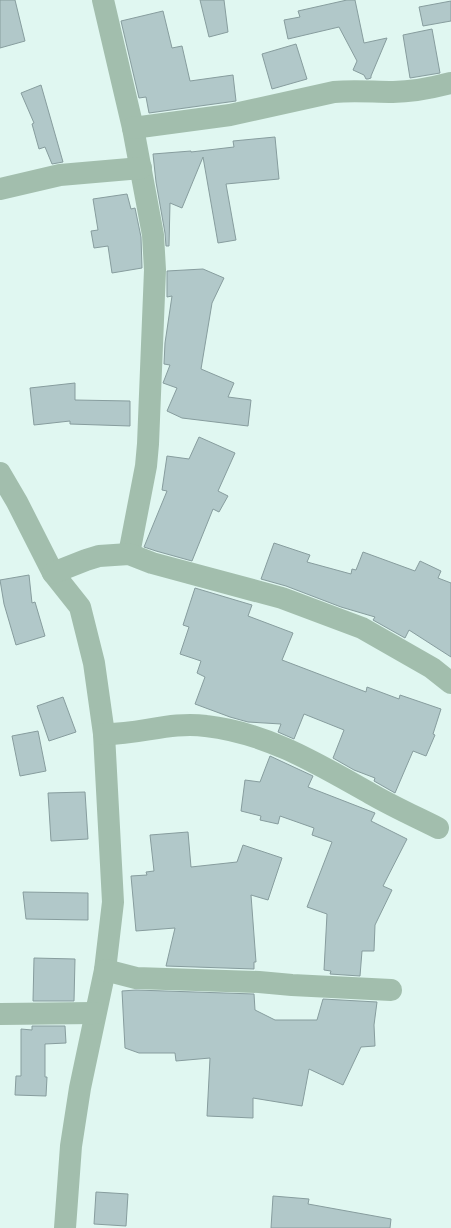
<svg xmlns="http://www.w3.org/2000/svg" width="451" height="1228" viewBox="0 0 451 1228" font-family="'Sofia Sans Condensed',sans-serif">
  <style>
    .building { fill: #b1c8c9; stroke: #879d9e }
    .lines { fill: none; stroke-linecap: round; stroke-linejoin: round }
    .minor { stroke: #a2bead; stroke-width: 22 }
  </style>
  <rect width="100%" height="100%" fill="#e0f7f1"/>
  <g class="building">
    <polygon points="0,0 15,0 25,41 0,48"/>
    <polygon points="200,0 224,0 228,32 209,37"/>
    <polygon points="347,0 355,0 364,43 387,38 371,76 371,78 368,79 366,79 364,75 353,70 357,61 339,27 288,39 284,20 300,17 298,11"/>
    <polygon points="451,1 451,21 423,26 419,7"/>
    <polygon points="163,11 172,48 182,46 190,81 233,75 236,101 149,113 146,97 139,98 121,21"/>
    <polygon points="432,29 440,73 410,78 403,35"/>
    <polygon points="296,44 307,79 272,89 262,54"/>
    <polygon points="41,85 63,162 52,164 45,147 39,149 32,124 34,123 21,93"/>
    <polygon points="275,137 279,179 226,184 236,240 218,243 203,157 182,208 170,203 169,246 166,246 165,233 156,182 153,154 191,151 191,152 234,147 233,141"/>
    <polygon points="127,194 131,209 135,208 141,237 142,268 112,273 108,246 94,248 91,231 98,230 93,199"/>
    <polygon points="203,269 224,278 212,303 201,369 234,383 228,397 251,400 248,426 182,418 167,411 177,388 163,383 170,365 164,364 165,343 172,296 167,297 167,271"/>
    <polygon points="75,383 75,400 130,401 130,426 70,424 70,421 34,425 30,388"/>
    <polygon points="199,437 235,453 218,491 228,496 219,512 213,509 192,561 156,551 144,547 167,491 162,490 167,456 189,459"/>
    <polygon points="274,543 310,555 307,562 351,574 352,569 356,570 363,552 415,571 420,561 441,571 438,578 451,583 451,657 409,630 405,638 373,620 375,617 341,607 286,586 261,579"/>
    <polygon points="29,575 32,603 35,602 45,636 16,645 4,604 0,580"/>
    <polygon points="195,588 252,605 248,616 293,633 282,660 366,692 367,687 399,699 400,695 441,709 433,734 435,735 426,756 413,751 395,793 374,781 375,778 354,770 333,758 344,730 304,714 294,739 278,732 281,724 248,722 230,717 195,704 205,677 197,673 201,661 180,654 189,627 183,625"/>
    <polygon points="63,697 76,732 49,741 37,706"/>
    <polygon points="38,731 46,771 20,776 12,736"/>
    <polygon points="270,756 313,776 308,787 375,813 371,821 407,839 383,886 392,890 375,925 374,951 362,951 360,976 330,974 331,971 324,970 327,914 307,907 332,842 312,835 314,828 280,816 278,824 260,820 261,816 241,811 245,780 260,782"/>
    <polygon points="85,792 88,839 51,841 48,793"/>
    <polygon points="188,832 191,867 237,862 243,845 282,858 268,900 251,895 256,962 254,962 254,969 166,966 175,928 136,931 131,876 147,875 146,872 154,871 150,835"/>
    <polygon points="23,892 88,893 88,920 26,919"/>
    <polygon points="34,958 75,959 74,1001 33,1001"/>
    <polygon points="136,990 254,994 255,1010 275,1020 317,1020 323,999 377,1002 374,1025 375,1046 361,1047 343,1085 309,1069 302,1106 253,1098 253,1118 207,1116 210,1058 176,1061 175,1053 139,1053 125,1048 122,991"/>
    <polygon points="32,1026 65,1026 66,1043 45,1044 45,1077 47,1077 46,1096 15,1095 16,1076 21,1076 21,1029 32,1030"/>
    <polygon points="96,1192 128,1194 126,1226 94,1224"/>
    <polygon points="273,1196 309,1199 308,1204 391,1219 390,1228 271,1228"/>
  </g>
  <g class="lines">
    <g class="minor">
      <polyline points="103,0 133,128 153,235 155,270 148,444 146,466 129,554"/>
      <path d="M133,128l97,-13 104,-23c20,-2 39,0 59,0 19,0 39,-4 58,-9"/>
      <polyline points="0,189 60,175 141,168"/>
      <polyline points="0,473 17,502 53,573 80,607 94,663 104,734 113,902 105,970 80,1088 71,1146 65,1228"/>
      <polyline points="53,573 86,560 99,556 129,554 152,563 282,598 362,628 432,668 451,683"/>
      <path d="M104,734c34,1 67,-13 102,-8 62,7 114,39 167,69 21,12 43,22 65,33"/>
      <polyline points="105,970 136,978 259,982 292,985 391,990"/>
      <polyline points="0,1014 95,1013"/>
    </g>
  </g>
</svg>
